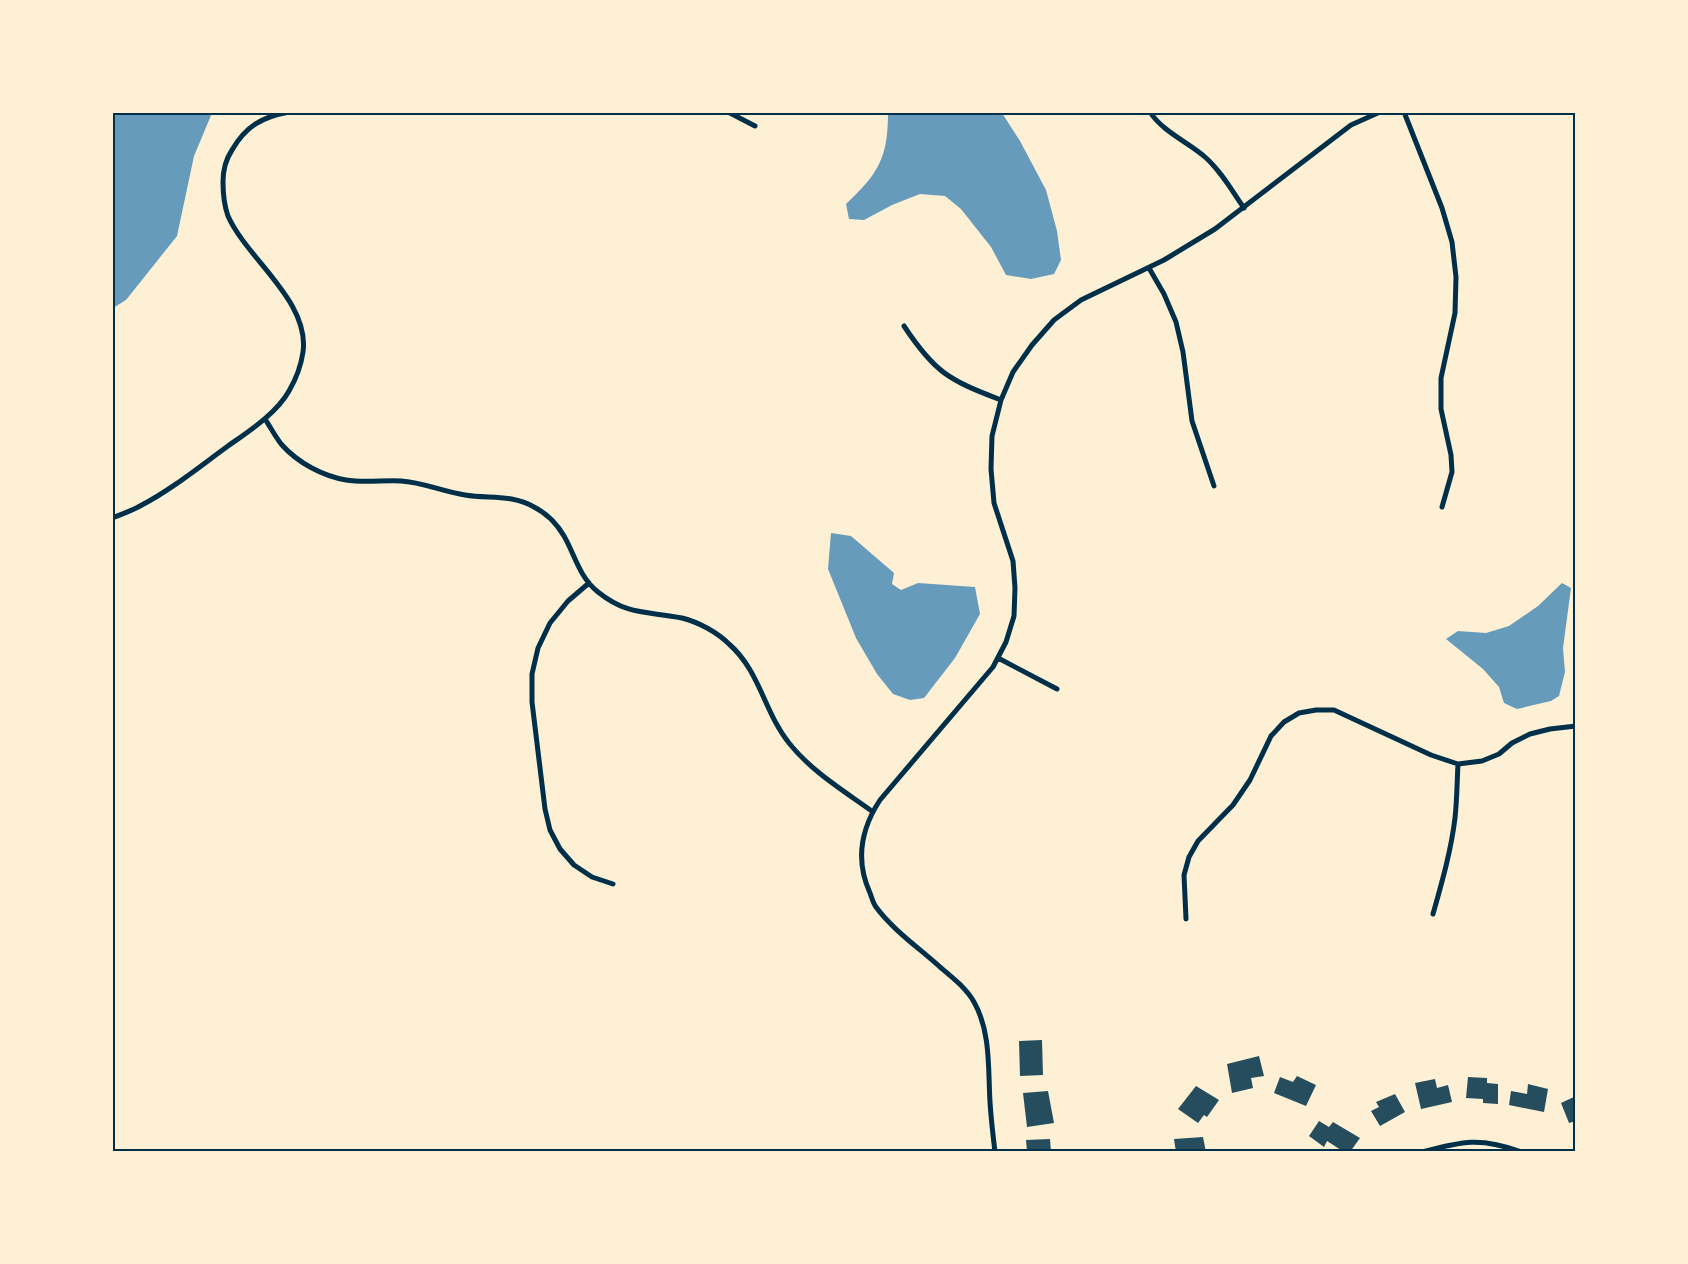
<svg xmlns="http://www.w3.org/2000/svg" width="1688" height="1264" font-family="Karla,sans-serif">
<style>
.water{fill:#669bbc}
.building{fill:#264d5e}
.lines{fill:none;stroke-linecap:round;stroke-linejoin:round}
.minor{stroke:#003049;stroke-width:5}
.neatline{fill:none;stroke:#003049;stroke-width:2}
</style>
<rect width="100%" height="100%" fill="#fdf0d5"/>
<!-- water -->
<path class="water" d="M113,112l99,1 -18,43 -17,80 -51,64 -13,8z
M888,113h114l18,28 26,49 11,41 4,29 -7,14 -23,5 -25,-4 -15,-28 -30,-38 -16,-13 -25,-2 -28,11 -28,15 -15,-1 -3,-15c32,-30 42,-46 42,-91z
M831,533l20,3 43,37 -2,11 9,6 17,-7 57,4 5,27 -25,44 -31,40 -14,2 -17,-6 -16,-20 -21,-36 -28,-69z
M1562,583l9,5 -8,60 2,24 -6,24 -8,5 -34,8 -13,-6 -5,-16 -16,-18 -37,-30 12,-8 28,2 23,-7 29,-20z"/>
<!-- building -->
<path class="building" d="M1042,1040l1,35 -23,1 -1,-35z
M1259,1056l5,20 -13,2 2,10 -21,5 -5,-29z
M1297,1076l19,9 -10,21 -32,-13 6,-16 13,5z
M1468,1077l19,1v5l11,1v20l-15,-1v-4l-17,-1z
M1435,1079l2,9 11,-3 4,17 -31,7 -6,-26z
M1528,1084l20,5 -4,23 -35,-7 2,-14 16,3z
M1196,1086l23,14 -12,17 -3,-2 -6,8 -20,-14z
M1048,1091l6,32 -27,4 -4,-34z
M1395,1094l10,18 -25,14 -9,-15 8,-4 -3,-5z
M1576,1096v25l-7,2 -8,-20z
M1319,1121l10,6 4,-5 27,16 -10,14h-6l-17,-11 -3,6 -15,-11z
M1203,1137l3,15h-30l-2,-13z
M1050,1139l1,13h-24l-1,-12z"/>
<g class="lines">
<!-- minor -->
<path class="minor" d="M728,112l27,14
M1150,112c13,20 38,30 55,45 16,14 27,34 39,51
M1404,112l38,96 10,34 4,35 -1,36 -14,65v31l10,46 1,17 -10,35
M1149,268l15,26 12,28 7,30 9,69 22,65
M904,326c31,47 45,54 97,74
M265,419c6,9 11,19 17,26 16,18 41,31 64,35 18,3 37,0 55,1 21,1 43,11 64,14 24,4 47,-1 69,12 12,6 23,17 30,29 11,19 15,41 34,56 30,24 49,19 84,26 16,4 35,14 47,26 31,27 35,68 60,99 22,28 55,48 84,69
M112,518c10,-4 19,-7 28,-12 31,-16 59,-39 88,-60 21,-15 48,-32 61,-55 7,-12 12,-25 14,-39 7,-51 -56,-93 -75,-136 -4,-11 -5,-23 -5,-34 0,-11 3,-23 9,-32 14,-24 30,-33 57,-38
M589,583l-21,18 -18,22 -12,25 -6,26v28l13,107 5,21 10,19 14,16 18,12 21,7
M998,658l59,31
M1433,914c9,-32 18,-63 22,-96 2,-18 2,-36 3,-54
M1186,919l-2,-44 5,-18 9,-16 35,-36 17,-25 21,-44 13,-14 15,-9 17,-3h18l97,45 27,9 24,-3 17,-7 13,-11 18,-9 20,-5 26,-3
M995,1152c-2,-17 -4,-33 -5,-50 -2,-33 1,-70 -16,-100 -8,-14 -22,-25 -34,-35 -21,-19 -47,-37 -64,-60 -3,-4 -4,-9 -6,-14 -15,-33 -9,-64 10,-93l113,-133 13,-25 8,-26 1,-28 -2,-27 -19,-58 -3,-34 1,-33 9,-36 12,-28 19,-27 22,-25 27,-20 83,-40 51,-31 136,-104 29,-13
M1422,1152c41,-11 58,-15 100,0"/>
</g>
<!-- border -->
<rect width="1688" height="1264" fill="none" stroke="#fdf0d5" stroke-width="228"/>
<rect x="114" y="114" width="1460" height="1036" class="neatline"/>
</svg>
